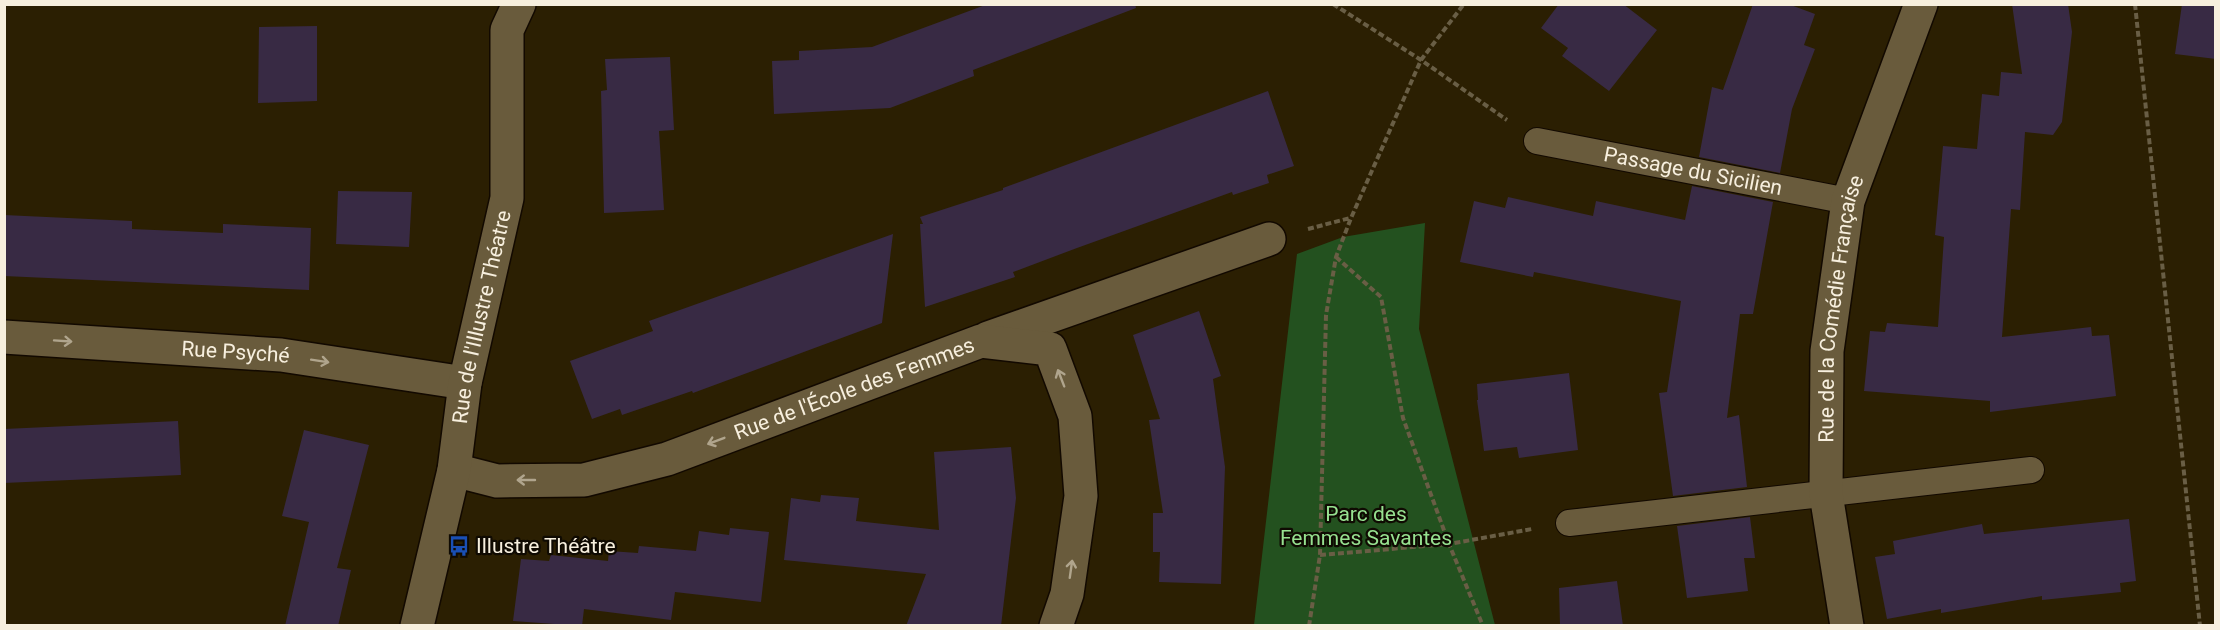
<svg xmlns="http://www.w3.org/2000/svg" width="2220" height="630" font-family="Roboto,sans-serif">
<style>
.green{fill:#23511f}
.building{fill:#382a44}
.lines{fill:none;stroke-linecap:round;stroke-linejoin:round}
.lane-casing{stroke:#120900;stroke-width:28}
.street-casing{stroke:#120900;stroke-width:36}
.path{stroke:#695e45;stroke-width:4;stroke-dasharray:6 3;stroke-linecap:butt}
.lane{stroke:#695b3c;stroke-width:26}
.street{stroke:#695b3c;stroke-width:33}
.oneway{stroke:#b0a58d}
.labels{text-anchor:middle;stroke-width:4.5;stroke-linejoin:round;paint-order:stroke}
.street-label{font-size:21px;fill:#f7efde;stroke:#0f0a02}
.park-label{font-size:21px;fill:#97e190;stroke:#0f0a02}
.poi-label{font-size:21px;fill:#f7efde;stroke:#0f0a02;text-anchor:start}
</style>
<rect width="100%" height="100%" fill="#2b1f02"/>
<!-- green -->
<path class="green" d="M1425,223l-6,106 76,296h-241l43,-371 46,-17z"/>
<!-- building -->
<path class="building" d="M988,4h147l1,4 -163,62 1,6 -84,32 -116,6 -2,-53 27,-1v-9l73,-4z
M1559,4h64l34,26 -48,61 -47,-35 6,-8 -27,-20z
M1753,4h35l27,10 -11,31 11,4 -23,60 -12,64 -81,-16 13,-70 11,3z
M2012,4h56l4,28 -10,90 -9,13 -28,-3 -5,78 -9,-1 -9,128 89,-10 1,9 17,-1 7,61 -126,16v-11l-126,-10 6,-60 15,1 2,-9 51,4 6,-90 -9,-2 8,-89 34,3 5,-55 17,2 2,-24 21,2z
M2182,4h34v55l-41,-5z
M317,26v75l-59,2 1,-76z
M670,57l4,73 -15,1 5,79 -60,3 -3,-122 6,-1 -2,-31z
M1268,91l26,75 -27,9 2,8 -36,12 -1,-3 -155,56 -64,24 2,5 -90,30 -5,-83h3l-3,-7 83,-27v-2z
M1692,186l81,16 -20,112h-13l-13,104 12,-3 8,72 -74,9 -14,-103 8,-1 14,-91 -147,-29 -1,5 -73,-15 14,-61 31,7 3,-11 85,19 3,-15 89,19z
M338,191l74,1 -3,55 -73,-3z
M4,215l128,6v8l91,4v-9l88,4 -2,62 -305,-14z
M893,234l-11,89 -189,70 -1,-2 -70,24 -2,-6 -28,10 -22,-58 83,-30 -4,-10z
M1199,311l22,65 -8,3 12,88 -4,117 -62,-2 1,-30h-7v-39h10l-14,-93 11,-1 -27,-84z
M1569,373l9,77 -59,8 -2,-11 -33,4 -7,-51h1l-1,-16z
M178,421l3,54 -177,8v-54z
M304,430l65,15 -32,123 14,2 -13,56h-53l24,-104 -27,-6z
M1011,447l5,51 -15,128h-95l20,-52 -142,-14 7,-62 29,4 1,-7 38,3 -3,23 83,9 -5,-78z
M1750,517l5,41h-11l4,33 -61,7 -10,-72z
M2129,519l7,62 -16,2 1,9 -79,8v-4l-101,17v-4l-54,10 -12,-62 20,-3 -2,-13 89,-17 2,10z
M730,528l39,4 -8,70 -86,-10 -4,28 -87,-11 -2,17 -69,-5 8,-62 28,2 2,-6 57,6 1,-10 29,2 1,-7 57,5 3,-20 30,4z
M1617,581l6,45h-63l-1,-38z"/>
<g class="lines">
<!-- lane casing -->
<g class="lane-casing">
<g id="lane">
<path id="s1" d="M1537,141l311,60"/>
<path d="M1569,523l462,-53"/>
</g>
</g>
<!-- street casing -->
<g class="street-casing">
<g id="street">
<path id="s2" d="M4,337l277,18 184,28"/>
<path d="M988,338l281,-99"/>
<path id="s3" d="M454,470l43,11 87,-1 83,-21 314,-118 69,8 25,67 6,80 -14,98 -11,32"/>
<path id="s4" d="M417,626l37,-156 11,-87 42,-185v-168l12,-26"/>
<path id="s5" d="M1847,626l-21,-132 1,-143 21,-150 73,-197"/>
</g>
</g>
<!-- path -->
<path class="path" d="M1333,4l88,56 86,60
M2135,4l65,622
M1308,229l42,-11
M1336,257l45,40 22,121 46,126 34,82
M1320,555l129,-11 83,-15
M1309,626l11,-71 6,-240 10,-58 15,-39 70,-158 43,-56"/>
<!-- lane -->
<use href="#lane" class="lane"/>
<!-- street -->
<use href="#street" class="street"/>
</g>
<!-- one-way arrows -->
<defs><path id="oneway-shaft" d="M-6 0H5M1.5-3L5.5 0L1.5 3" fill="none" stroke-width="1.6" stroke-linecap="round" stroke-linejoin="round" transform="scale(1.5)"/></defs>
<g class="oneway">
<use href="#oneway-shaft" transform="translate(63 341) rotate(4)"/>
<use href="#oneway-shaft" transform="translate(320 361) rotate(9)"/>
<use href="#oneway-shaft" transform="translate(1061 378) rotate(-111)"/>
<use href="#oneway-shaft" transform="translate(716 441) rotate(159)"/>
<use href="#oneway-shaft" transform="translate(526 480) rotate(180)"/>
<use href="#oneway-shaft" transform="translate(1071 569) rotate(-82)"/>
</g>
<!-- icons -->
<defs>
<g id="bus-bare" transform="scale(1.62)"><path d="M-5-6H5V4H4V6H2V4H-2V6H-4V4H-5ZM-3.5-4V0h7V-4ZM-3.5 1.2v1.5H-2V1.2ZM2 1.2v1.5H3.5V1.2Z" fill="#1a4fb4" stroke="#0f0a02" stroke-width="2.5" paint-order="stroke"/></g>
</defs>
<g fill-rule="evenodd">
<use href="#bus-bare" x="459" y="546"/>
</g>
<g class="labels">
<!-- street labels -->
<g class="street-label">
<text dy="7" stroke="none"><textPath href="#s1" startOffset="159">Passage du Sicilien</textPath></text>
<text dy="7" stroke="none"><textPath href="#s5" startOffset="320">Rue de la Comédie Française</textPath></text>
<text dy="7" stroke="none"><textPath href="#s4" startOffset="316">Rue de l'Illustre Théatre</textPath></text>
<text dy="7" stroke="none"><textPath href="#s2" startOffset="232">Rue Psyché</textPath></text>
<text dy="7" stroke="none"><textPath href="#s3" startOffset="417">Rue de l'École des Femmes</textPath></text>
</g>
<!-- park labels -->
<g class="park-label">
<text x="1366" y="521">Parc des<tspan x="1366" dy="24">Femmes Savantes</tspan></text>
</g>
<!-- poi labels -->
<g class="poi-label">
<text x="476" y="553">Illustre Théâtre</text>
</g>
</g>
<!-- border -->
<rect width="2220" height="630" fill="none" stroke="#f7efde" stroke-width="12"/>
</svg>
